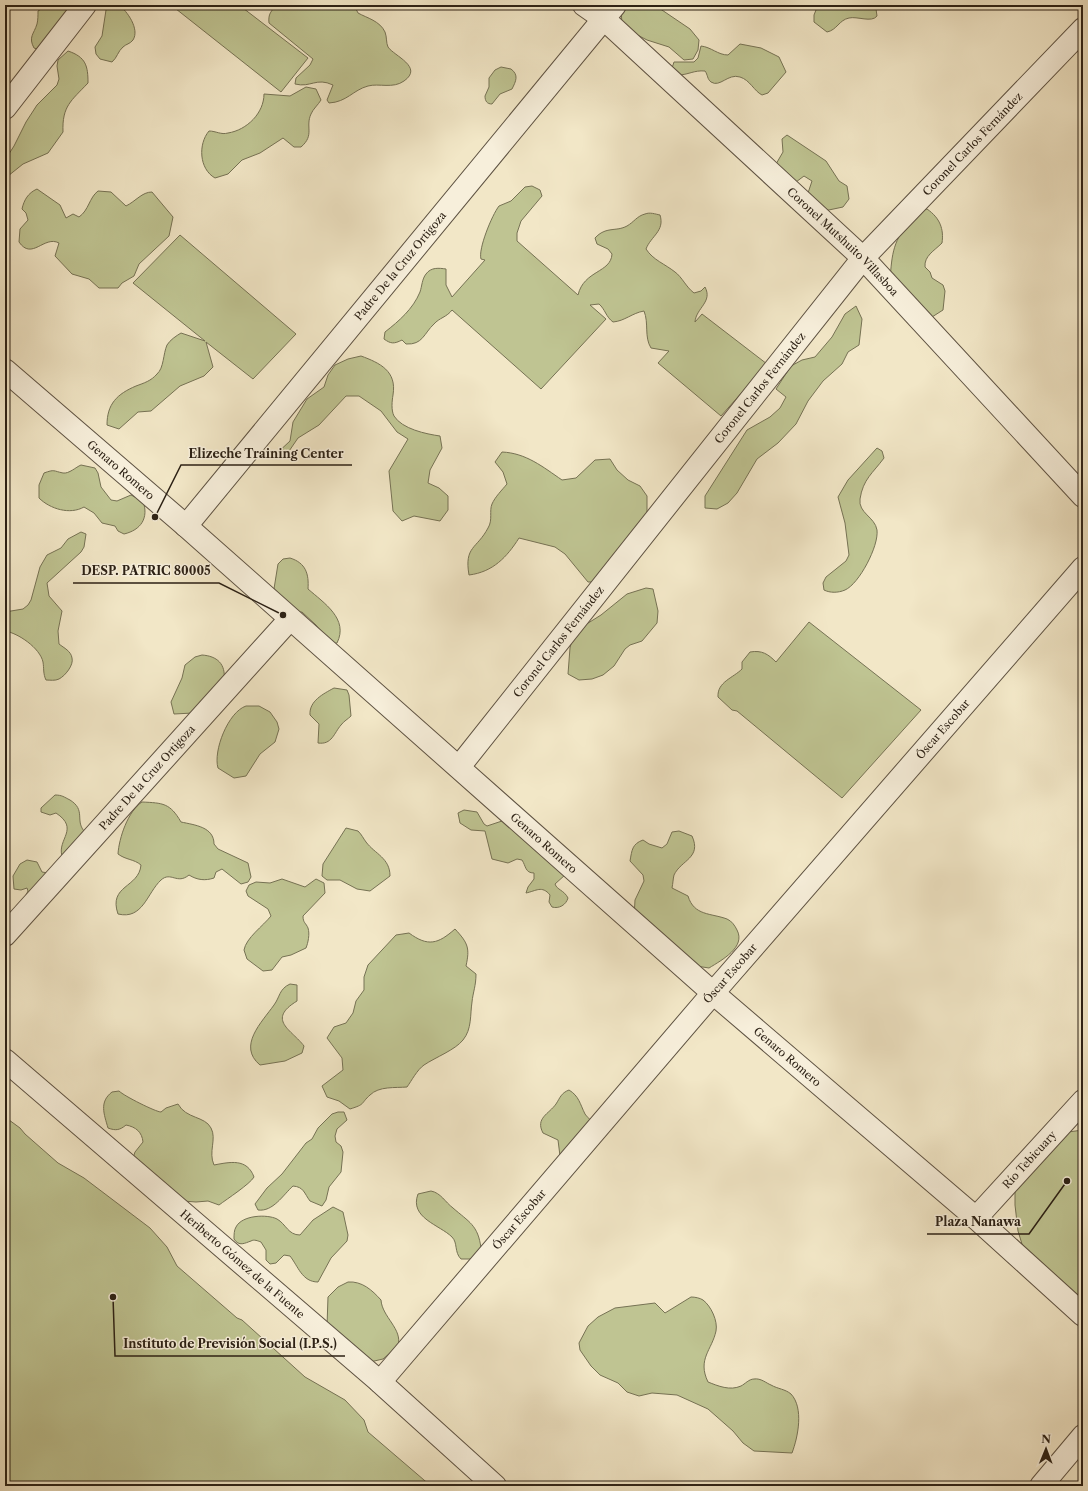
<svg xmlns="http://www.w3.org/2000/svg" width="1088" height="1491" font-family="'Libre Caslon Text',serif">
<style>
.green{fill:#bfc492;stroke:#767254}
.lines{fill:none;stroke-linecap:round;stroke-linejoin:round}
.minor-casing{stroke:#5e5242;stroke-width:24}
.minor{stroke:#f7efdb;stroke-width:22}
.labels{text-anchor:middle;stroke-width:3;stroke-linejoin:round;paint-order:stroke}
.street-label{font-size:11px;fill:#2c2115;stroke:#f7efdb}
.leader{fill:none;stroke:#2c2115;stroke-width:1.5}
.callout-dot{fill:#2c2115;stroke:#f7efdb;stroke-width:1.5}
.callout-label{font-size:12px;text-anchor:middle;font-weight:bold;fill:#2c2115;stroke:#f7efdb;stroke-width:3;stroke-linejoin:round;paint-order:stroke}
</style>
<rect width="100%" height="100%" fill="#f2e7c7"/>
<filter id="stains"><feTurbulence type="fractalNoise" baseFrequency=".005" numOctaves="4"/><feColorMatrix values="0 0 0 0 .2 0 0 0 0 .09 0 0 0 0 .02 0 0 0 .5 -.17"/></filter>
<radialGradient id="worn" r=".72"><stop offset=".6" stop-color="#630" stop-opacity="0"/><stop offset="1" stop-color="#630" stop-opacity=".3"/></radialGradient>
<!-- green -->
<path class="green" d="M44,5h43l-47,45 -6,-2c-6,-11 0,-14 3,-24 1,-4 1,-9 1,-13l5,-3z
M119,5c8,6 21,24 14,35 -3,4 -7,4 -10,7 -5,4 -6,11 -11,15l-12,-3 -4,-5 -1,-7 7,-11 4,-26 5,-4z
M171,5h68l69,53 -27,34z
M277,5h77l4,8c9,5 22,8 27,19 2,5 1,11 3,15 6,9 36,20 16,34 -11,8 -25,2 -36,5 -15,4 -21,16 -39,17l-2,-3 6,-15c-17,-8 -22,3 -38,-1l1,-6 14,-13 3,-6 -44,-36c-1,-9 2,-12 8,-18z
M621,5h38v3l31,21 9,11 -1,10 -5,9 -9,1 -15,-13 -22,-7 -25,-13z
M818,5h55l3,4 1,7c-5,7 -20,0 -28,2 -10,2 -12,12 -22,14l-13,-10v-7z
M740,44l21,4 18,9 7,15 -18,21 -6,2c-8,-4 -12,-15 -22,-18 -12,-4 -20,11 -29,5 -4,-3 -3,-7 -6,-11 -11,-1 -17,4 -27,4l-6,-7 2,-6h20l4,-4 3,-12c10,1 17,9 27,9z
M68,51c18,6 20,15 20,32 -17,18 -26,23 -25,49l-15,21 -25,11 -15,12 -3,-1v-15l9,-14 12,-24 11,-17 20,-20 2,-6 -2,-13 1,-6z
M501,67l10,2c8,6 5,12 1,20l-12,5 -8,10c-5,0 -7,-3 -7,-8l4,-9v-9l6,-8z
M306,87l10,2 5,11c-3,5 -8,9 -10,14 -6,13 4,21 -10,33h-7l-11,-9 -23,15 -18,7 -14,14 -13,4c-16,-9 -17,-34 -6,-47 7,0 12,4 19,2 19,-3 36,-20 36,-39l26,2z
M787,135l39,26 13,20 8,5 2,13 -6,8 -19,4 -16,-18 4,-12 -8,-5 -8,6 -20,-18 7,-12 -1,-13z
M532,186l8,4 2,6 -21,25 -4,12v8l61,54c6,-25 33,-22 34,-41l-4,-5 -11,-5 -2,-6c11,-12 21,-6 32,-12 7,-4 10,-10 18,-12 5,-2 10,0 15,1 5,16 -9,21 -14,34 7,11 19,15 29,23 7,5 11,15 19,21l7,-2 4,-4c8,15 -9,21 -10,35l7,-8 65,50 -46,52 -63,-53 11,-12 -18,-3c-7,-11 -2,-25 -7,-37 -12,2 -19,10 -31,11 -7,-5 -8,-13 -14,-18l-9,1 16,14 -65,70 -89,-79c-5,7 -13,8 -18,14 -10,9 -11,21 -28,20l-4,-4c-8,4 -11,4 -18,-1l1,-7c14,-11 28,-23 35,-40 2,-6 2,-13 6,-18 5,-7 13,-6 20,-5v16l6,12 33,-37 -4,-1c-3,-10 11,-44 18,-53l12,-5 14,-14z
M37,189l23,16 6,13 7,-4 6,3c10,-7 10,-19 19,-26l13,1 15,14c10,-5 16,-14 26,-14l21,25 -4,19 -30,28 -5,12 -12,7 -4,5h-19l-10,-9 -17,-5 -17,-18 4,-13c-15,-8 -27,18 -40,-1l1,-13 8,-9 -2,-7 -4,-4c2,-9 6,-16 15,-20z
M927,209c13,9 17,20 15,34 -8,8 -18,13 -17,24l5,5 2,6 11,7 2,6 -2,19 -11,7 -42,-37c2,-27 3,-40 22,-61 5,-5 8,-9 15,-10z
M180,235l116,99 -43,45 -47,-37 7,25 -9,9 -24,10 -29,25 -13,1 -19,17 -12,-4c0,-21 10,-31 29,-39 8,-3 15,-5 21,-12 7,-6 6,-20 10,-29 3,-5 9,-9 14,-12l24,8 -72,-58z
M856,306l6,13 -3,26 -11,7 -6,12 -19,17 -15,20 -12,23 -18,19 -21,16 -20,34 -9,10 -11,6 -12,-1v-12l42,-66 23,-13 10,-9 6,-11 -10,-8 15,-23 11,-6 13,-3 17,-20 13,-23z
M361,356c19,7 36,15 32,39 -1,6 -2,15 1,21 8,13 32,18 46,20l2,12 -12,22 -2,13 11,5 9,8v14l-8,11 -26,-5 -12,5 -9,-10 -4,-40 19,-32 -11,-7 -16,-21 -22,-15h-13l-27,29 -21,13 -13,19 -9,1 -1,-3 15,-14 3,-19 14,-23 17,-12 4,-12 7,-10 13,-6z
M877,448l5,3 2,7c-11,15 -21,21 -24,41 -2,14 15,18 17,31 2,16 -18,54 -32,60 -7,3 -15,3 -21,0l-1,-7 3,-6 20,-16 3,-6 -4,-32 -7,-26 10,-17z
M502,452c24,1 41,15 60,28l14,-2 19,-18 15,-1 7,11 11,10 12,6 7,10v26l-46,60h-13l-23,-28 -10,-7 -36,-9c-12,19 -26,34 -50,37 -5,-29 8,-26 19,-47 5,-8 1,-17 4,-24 3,-7 10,-14 15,-20l-4,-12 -8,-10z
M81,465l14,3 3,5 3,14 10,13 6,1 14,-6 12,6c6,17 -2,29 -19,33l-6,-3 -3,-5 -13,-3 -8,-10 -10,-6c-14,8 -34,2 -45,-9v-13l5,-12c11,-4 9,-2 19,0 6,1 13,-6 18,-8z
M81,532l5,2 -2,13 -3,5 -34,31 2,13 13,15 -4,20 1,13c5,4 12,7 13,14 2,7 -7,18 -13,21 -4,2 -9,1 -13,1 -3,-6 -2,-12 -3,-18 -3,-14 -25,-29 -38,-31v-19l18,-3 5,-4 3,-5 9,-33 7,-12 14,-7 7,-9z
M290,558c16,5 19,16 18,31 16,14 41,30 29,54l-6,1 -15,-19 -14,-13 -13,1 -16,-18 5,-31 5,-5z
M646,588l7,1 5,22 -1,12 -15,18 -12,4 -5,4 -11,17 -11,9 -11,4 -13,1 -11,-6 2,-26 3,-13 4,-5 24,-15 26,-21z
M809,622l112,88 -79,88 -105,-87 -5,-1 -14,-13c-1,-15 15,-19 24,-28v-7l8,-10c12,-2 18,2 26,10z
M202,655c15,1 24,9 22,25l-31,33 -19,1 -3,-12 11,-24 3,-13 10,-8z
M334,688l13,2 2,5 2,21c-3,3 -7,5 -10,9 -7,8 -9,20 -23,18l1,-19 -9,-9c-1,-14 13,-21 24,-27z
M246,706h13l11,6 7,10 2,7 -4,13 -15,12 -14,22 -12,2 -16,-10c-5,-17 10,-56 28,-62z
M55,795c7,0 9,2 15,5 16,10 5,20 14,31l-22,25c-5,-17 18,-27 -6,-43l-6,2 -9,-3v-4z
M142,802c21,1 28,1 39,20 14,3 33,5 33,22l4,5 30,14 3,14 -3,5 -7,2 -19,-15 -6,3 -2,6c-9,3 -17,2 -25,-3 -12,10 -18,-4 -28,5 -14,13 -18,40 -43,34 -10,-29 21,-26 23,-49 -7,-6 -15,-5 -23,-11 1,-16 10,-43 24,-52z
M464,810l13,2 7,12 3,2 24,-8 54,57 -10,9c2,6 9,6 13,14 -2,7 -9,11 -16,9l-3,-5 1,-7c-8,-10 -14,-4 -24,-2l2,-6 6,-8v-6c-9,0 -8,-7 -12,-13l-5,-1 -9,4 -16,-4 -7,-28 -14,-1 -11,-7 -2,-10z
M346,828l12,3c4,4 5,7 8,11 9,12 24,16 24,34l-20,15 -13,-2 -17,-9h-13l-5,-4 1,-12z
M679,831l13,5c10,22 -11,24 -18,39 -1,4 -1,8 -2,13l16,8c6,20 23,17 39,23 5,2 8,7 10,11 9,17 -15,30 -28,38l-19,-3 -56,-47 1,-18 9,-19 -1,-6 -13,-14c2,-11 2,-17 13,-21l6,4 13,4 5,-4 5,-12z
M27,860l10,2 5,10 6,1 -23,24 3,-6 -1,-3 -6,2 -7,-1 -1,-13 7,-12z
M282,879l23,8 11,-8 8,4 1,10 -22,23c0,7 3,7 5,12 2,6 0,15 -2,20l-15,7 -9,2 -10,13 -9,1 -16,-12 -3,-9c2,-12 19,-24 27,-34l-3,-7 -20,-13 -2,-5 3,-6 7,-3 14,1z
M455,929c13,14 15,19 11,37l10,8c0,12 -3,18 -4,28 -2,13 0,27 -9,38 -8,10 -27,17 -39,25 -7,5 -12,15 -17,22 -12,1 -28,-1 -37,8 -10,9 -4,9 -20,14l-11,-8 -12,-4 -5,-11 21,-16 -1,-12 -15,-20 7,-11 12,-4 7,-10 3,-12 8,-11v-13l4,-12 28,-30 13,-2c19,14 29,11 46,-4z
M290,984l7,1v16c-31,19 -5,29 7,45l-2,7 -17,8 -25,4c-23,-19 2,-43 14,-60 6,-8 5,-16 16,-21z
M569,1090c10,6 11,14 16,24 2,3 4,4 6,7l-31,35 -2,-16 -15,-7c-8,-15 6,-19 13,-29 4,-6 5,-11 13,-14z
M119,1091c5,5 37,21 42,21l5,-4 12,-4c8,15 27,12 33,24 6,11 -3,24 3,37 16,-3 33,-7 40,12 -4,7 -27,22 -35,28l-11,-4 -12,1 -13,-1 -50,-43 2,-6 8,-10c-1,-10 -7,-15 -17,-17 -6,5 -10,6 -18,3 -4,-14 -9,-26 4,-36z
M338,1112h6l3,8 -10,9 -2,7 1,6 5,4 2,6 -2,20 -12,15 -3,13 -4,6 -12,-5c-6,-8 -6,-14 -17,-15 -10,9 -20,26 -35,24l-3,-6 12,-16 15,-14 24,-31 6,-4 6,-11 14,-14z
M5,1117l15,11 5,6 33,29 26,15 66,50 17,19 10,19 60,52 5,2 63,57 40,23 19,20 4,12 63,54h-426z
M1083,1130v171l-57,-51 -4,-6 -4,-13 -3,-26v-13l3,-6 50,-54z
M431,1191c10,2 14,11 22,17 16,14 25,17 28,40l-8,11h-12c-7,-7 -3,-16 -9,-22 -12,-12 -43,-19 -34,-43z
M333,1207l10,5 5,23 -1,6 -16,17 -13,24c-16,0 -20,-16 -28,-26l-6,-1 -8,8 -6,1 -4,-4v-10l-5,-8c-3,-1 -7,-3 -10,-1 -6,2 -12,6 -17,-2 0,-4 0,-9 2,-12 6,-12 31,-13 41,-8 9,5 11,16 23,16l13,-15z
M348,1282c14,-1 24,8 33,18 1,17 22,29 17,46l-15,13 -13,3 -43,-36 1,-29 10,-10z
M691,1297c4,0 9,1 12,3 8,6 15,21 13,31 -4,19 -19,28 -8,51 10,4 22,9 33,4 4,-2 8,-7 13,-7 7,-1 12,4 17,6 7,4 14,4 20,9 13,14 7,43 1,59l-38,-2 -11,-8 -10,-12 -25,-22 -31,-14 -25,-2 -13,3 -12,-4 -9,-9 -18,-8 -9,-9 -11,-16 -1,-7 9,-17 10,-9 17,-9 40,-5 10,10z"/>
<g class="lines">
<!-- minor casing -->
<g class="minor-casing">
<g id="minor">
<path id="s1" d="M584,5l20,14 259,239 220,238"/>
<path d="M5,108l80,-103"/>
<path id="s2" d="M5,370l181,156 527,467 263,225 107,97"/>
<path id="s3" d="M186,526l429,-521"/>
<path id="s4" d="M459,767l404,-509 220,-229"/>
<path id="s5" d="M5,935l285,-316"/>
<path id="s6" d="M5,1060l375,322 115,104"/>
<path id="s7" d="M976,1218l107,-117"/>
<path id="s8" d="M380,1382l333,-389 370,-425"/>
<path d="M1041,1486l42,-50"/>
</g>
</g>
<!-- minor -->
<use href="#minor" class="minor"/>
</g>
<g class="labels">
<!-- street labels -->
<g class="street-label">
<text dy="4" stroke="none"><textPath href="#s4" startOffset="808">Coronel Carlos Fernández</textPath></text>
<text dy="4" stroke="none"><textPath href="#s1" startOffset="351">Coronel Mutshuito Villasboa</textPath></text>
<text dy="4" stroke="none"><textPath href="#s3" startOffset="337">Padre De la Cruz Ortigoza</textPath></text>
<text dy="4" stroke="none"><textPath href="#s4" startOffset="484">Coronel Carlos Fernández</textPath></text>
<text dy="4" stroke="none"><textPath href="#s2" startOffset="153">Genaro Romero</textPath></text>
<text dy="4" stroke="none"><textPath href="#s4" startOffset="160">Coronel Carlos Fernández</textPath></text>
<text dy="4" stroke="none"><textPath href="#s8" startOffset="862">Óscar Escobar</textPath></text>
<text dy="4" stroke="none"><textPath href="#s5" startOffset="212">Padre De la Cruz Ortigoza</textPath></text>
<text dy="4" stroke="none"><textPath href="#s2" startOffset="717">Genaro Romero</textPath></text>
<text dy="4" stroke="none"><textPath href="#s8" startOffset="538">Óscar Escobar</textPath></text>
<text dy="4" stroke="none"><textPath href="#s2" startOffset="1041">Genaro Romero</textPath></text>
<text dy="4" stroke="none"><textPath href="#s7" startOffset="79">Río Tebicuary</textPath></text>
<text dy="4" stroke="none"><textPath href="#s8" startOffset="214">Óscar Escobar</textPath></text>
<text dy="4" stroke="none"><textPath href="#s6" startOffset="313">Heriberto Gómez de la Fuente</textPath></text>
</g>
</g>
<!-- callouts -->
<path class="leader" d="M155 517L181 465H352M283 615L219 583H73M1067 1181L1029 1234H927M113 1297L115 1356H345"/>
<g class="callout-dot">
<circle cx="155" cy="517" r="4"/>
<circle cx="283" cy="615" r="4"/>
<circle cx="1067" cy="1181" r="4"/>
<circle cx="113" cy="1297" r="4"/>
</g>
<g class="callout-label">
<text x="266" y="458">Elizeche Training Center</text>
<text x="146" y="575">DESP. PATRIC 80005</text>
<text x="978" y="1226">Plaza Nanawa</text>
<text x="230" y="1348">Instituto de Previsión Social (I.P.S.)</text>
</g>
<!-- margin -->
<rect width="1088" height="1491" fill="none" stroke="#f2e7c7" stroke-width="20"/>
<rect x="6" y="6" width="1076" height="1479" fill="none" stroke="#2c2115" stroke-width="2"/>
<rect x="10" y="10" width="1068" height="1471" fill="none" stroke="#2c2115"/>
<!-- north arrow -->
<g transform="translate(1046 1449) rotate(1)" stroke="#f7efdb" stroke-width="3" paint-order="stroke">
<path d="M0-3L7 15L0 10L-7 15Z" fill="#2c2115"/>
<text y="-6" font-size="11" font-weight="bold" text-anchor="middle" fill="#2c2115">N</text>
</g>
<rect width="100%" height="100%" filter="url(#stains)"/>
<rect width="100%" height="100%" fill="url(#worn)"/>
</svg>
